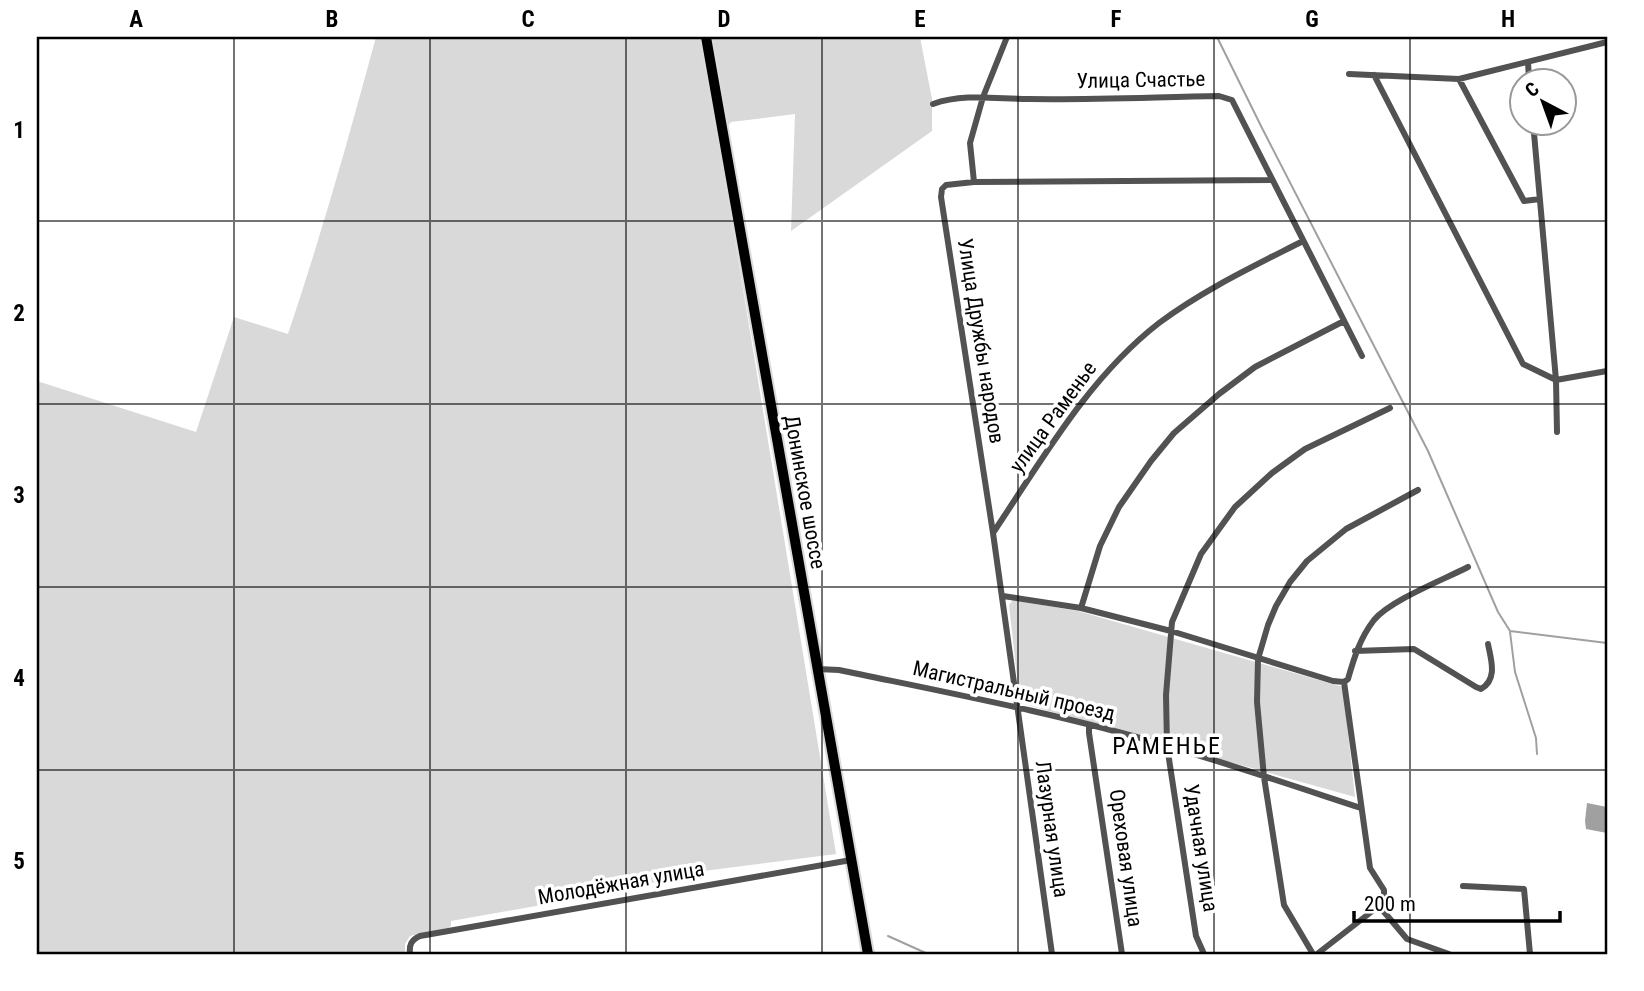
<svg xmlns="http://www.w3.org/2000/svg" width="1644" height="991" font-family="'Roboto Condensed',sans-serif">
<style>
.green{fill:#d9d9d9}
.water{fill:#a0a0a0}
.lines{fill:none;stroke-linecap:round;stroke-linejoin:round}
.stream{stroke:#a0a0a0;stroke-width:2}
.primary-casing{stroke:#dbdbdb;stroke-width:14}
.street{stroke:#525252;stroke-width:6}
.primary{stroke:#000;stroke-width:10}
.grid{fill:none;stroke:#000;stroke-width:2;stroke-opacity:0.55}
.labels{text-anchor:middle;stroke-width:7;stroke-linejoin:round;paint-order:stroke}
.street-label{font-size:21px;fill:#000;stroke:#fff}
.quarter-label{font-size:24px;letter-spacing:2px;fill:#000;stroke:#fff}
.neatline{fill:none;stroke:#000;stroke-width:2.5}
.grid-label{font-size:23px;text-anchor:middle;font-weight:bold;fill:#000}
</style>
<rect width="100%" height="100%" fill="#fff"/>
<!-- green -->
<path class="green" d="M376,37h544l12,62v32l-141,100 4,-117 -64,8 -13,15 118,717 -148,19 -62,17 -175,31v5l-3,2 -38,8 -5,8v10h-368v-573l159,51 38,-115 54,17c33,-98 61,-197 88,-297z
M1013,600l65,11 265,76 12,110 -335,-94 -11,-98z"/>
<!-- water -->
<path class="water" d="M1587,803l20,4v26l-21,-4 -1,-8z"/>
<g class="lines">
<!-- stream -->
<path class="stream" d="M1217,37l45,91 166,323 70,161 12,19 97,12
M1510,632l5,40 21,66 1,16
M888,936l40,18"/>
<!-- primary casing -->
<g class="primary-casing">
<path id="primary" d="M706,37l162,917"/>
</g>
<!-- street -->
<path class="street" d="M1528,62l1,18
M1349,74l110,5 148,-37
M1374,75l149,289 33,16 51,-9
M1459,79l65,122 16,-2
M933,104c31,-11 64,-5 96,-5 64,1 127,-2 190,-3l13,4 130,256
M1533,122l23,258 1,52
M974,182l298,-2
M993,533l-52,-336 1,-8 4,-4 28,-3 -4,-39 13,-46 24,-60
M1003,596l78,12 90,23 162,50 11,1
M1081,608l19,-62 19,-39 32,-46 23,-28 45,-39 36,-27 89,-46
M1355,651l59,-2 62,38 5,2c17,-10 10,-29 7,-45
M817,669l22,1c110,23 221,44 329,76 64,19 129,41 193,62
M1344,682l4,-3c6,-21 12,-41 26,-59 17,-20 69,-40 94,-53
M1089,725v8l33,221
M1463,886l61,3 6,65
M1379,906l28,33 42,15
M410,954c-1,-9 1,-14 10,-18l431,-76
M1052,954l-59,-421c49,-73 95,-155 166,-210 44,-33 95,-57 144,-82
M1204,954l-8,-18 -29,-190 -1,-51 6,-73 29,-68 34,-47 37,-34 33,-24 85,-41
M1313,954l-29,-49 -20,-128 -7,-75 1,-43 10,-34 8,-19 14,-24 17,-21 39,-32 72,-39
M1317,954l67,-52v-12l-14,-22 -26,-186"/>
<!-- primary -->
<use href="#primary" class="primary"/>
</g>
<!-- grid -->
<path class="grid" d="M234,37v917M430,37v917M626,37v917M822,37v917M1018,37v917M1214,37v917M1410,37v917M37,221h1570M37,404h1570M37,587h1570M37,770h1570"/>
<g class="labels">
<!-- street labels -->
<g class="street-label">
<text transform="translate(1141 80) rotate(-1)" y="7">Улица Счастье</text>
<text transform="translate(981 341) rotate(81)" y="7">Улица Дружбы народов</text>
<text transform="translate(1053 417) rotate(-54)" y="7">улица Раменье</text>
<text transform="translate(805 492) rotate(80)" y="7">Донинское шоссе</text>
<text transform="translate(1014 691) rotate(13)" y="7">Магистральный проезд</text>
<text transform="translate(1052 829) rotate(82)" y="7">Лазурная улица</text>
<text transform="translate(1201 848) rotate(81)" y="7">Удачная улица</text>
<text transform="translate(1126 858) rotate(82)" y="7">Ореховая улица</text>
<text transform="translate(621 883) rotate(-10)" y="7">Молодёжная улица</text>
</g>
<!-- quarter labels -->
<g class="quarter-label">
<text x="1167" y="754">РАМЕНЬЕ</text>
</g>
</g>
<!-- border -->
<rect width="1644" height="991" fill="none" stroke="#ffffff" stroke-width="77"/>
<!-- north arrow -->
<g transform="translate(1543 102) rotate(319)"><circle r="33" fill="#ffffff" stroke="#999999" stroke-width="2"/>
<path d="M0-5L12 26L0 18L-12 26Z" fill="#000000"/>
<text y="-10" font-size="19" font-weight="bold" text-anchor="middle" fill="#000000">С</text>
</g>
<!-- scale -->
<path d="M1354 911v10h206v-10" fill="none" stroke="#000000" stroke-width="3.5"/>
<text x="1364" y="911" font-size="21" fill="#000000" stroke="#ffffff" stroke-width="5" paint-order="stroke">200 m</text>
<rect x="38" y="38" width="1568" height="915" class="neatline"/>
<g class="grid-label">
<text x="136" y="27">A</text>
<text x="332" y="27">B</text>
<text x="528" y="27">C</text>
<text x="724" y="27">D</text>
<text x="920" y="27">E</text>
<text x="1116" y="27">F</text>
<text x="1312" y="27">G</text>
<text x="1508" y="27">H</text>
<text x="19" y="138">1</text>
<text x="19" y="321">2</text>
<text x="19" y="503">3</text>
<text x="19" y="686">4</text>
<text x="19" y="869">5</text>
</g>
</svg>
